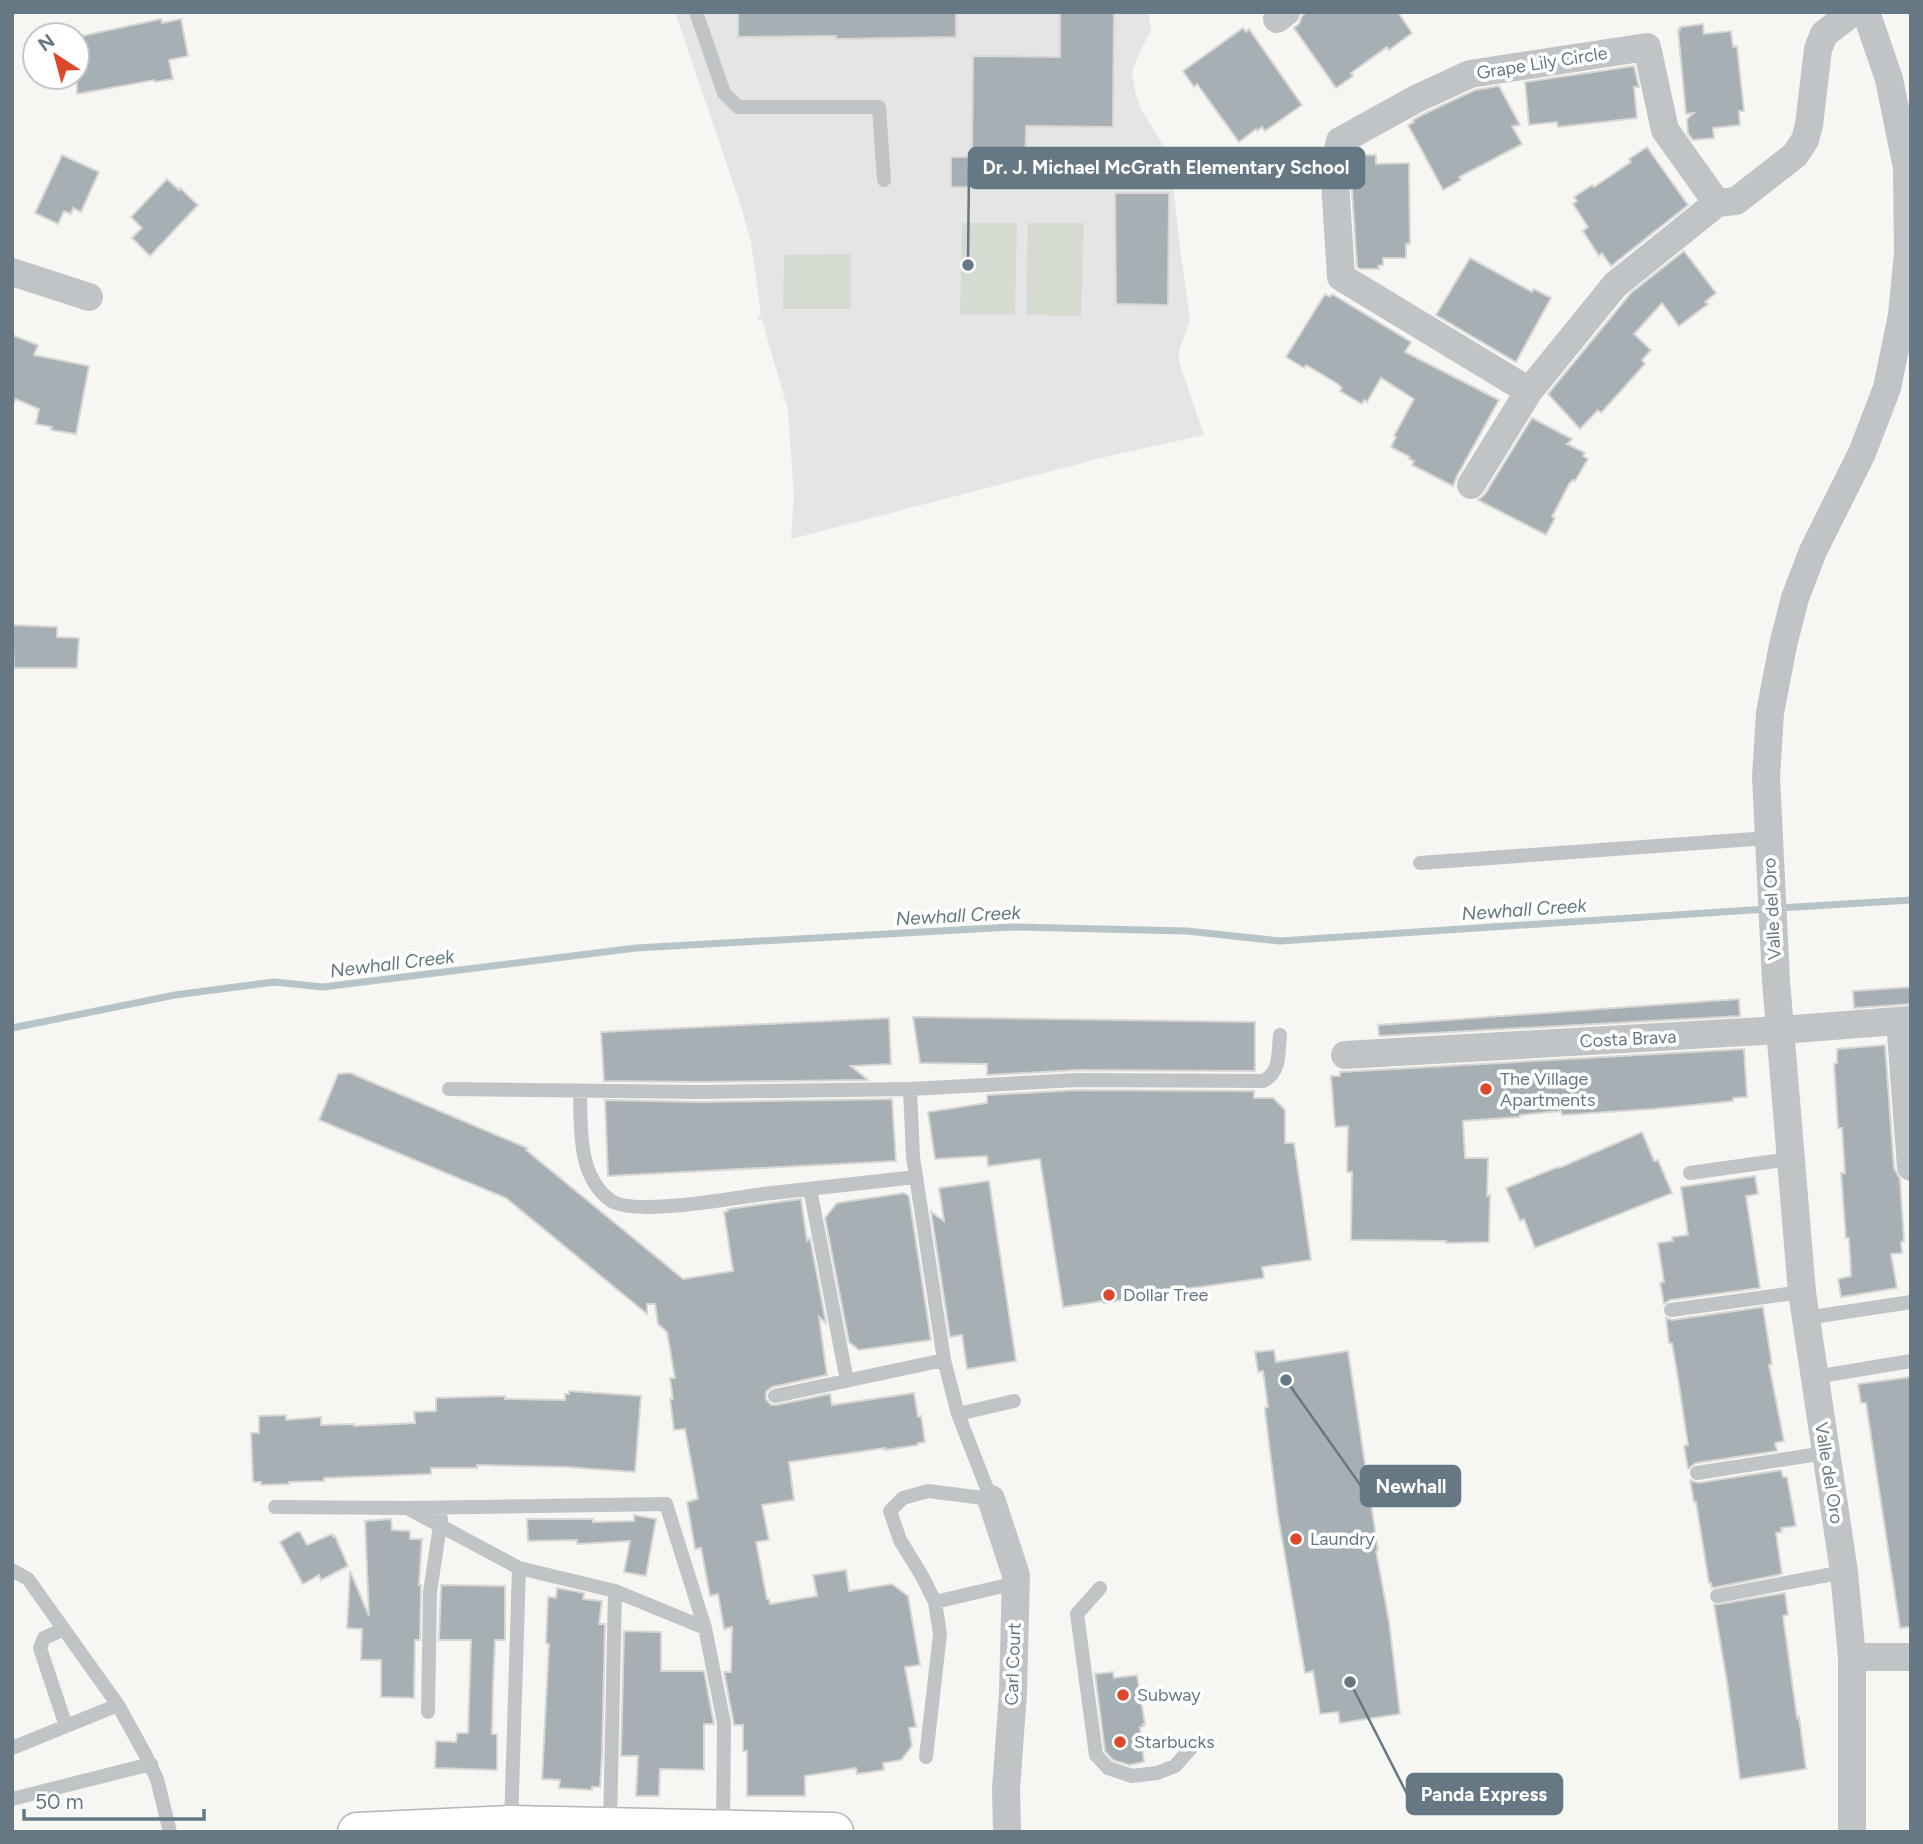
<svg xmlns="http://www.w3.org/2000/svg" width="1923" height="1844" font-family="Figtree,sans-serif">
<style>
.built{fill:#e4e5e4}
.green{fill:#d6dbd2}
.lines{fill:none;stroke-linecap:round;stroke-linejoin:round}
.stream{stroke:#b6c4c7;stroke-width:7}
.building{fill:#a6afb4;stroke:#d8d7d5;stroke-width:2}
.primary-casing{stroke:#b1b6ba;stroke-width:41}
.lane{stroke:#c0c4c7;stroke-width:14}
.street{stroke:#c0c4c7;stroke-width:28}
.primary{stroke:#fff;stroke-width:38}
.poi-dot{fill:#dd482c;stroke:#fff;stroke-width:2.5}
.labels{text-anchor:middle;stroke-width:7;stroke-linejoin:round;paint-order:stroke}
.street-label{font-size:18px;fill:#667883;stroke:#fff}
.poi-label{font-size:18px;fill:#667883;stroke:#fff;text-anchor:start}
.water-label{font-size:19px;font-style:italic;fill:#627a7f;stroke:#fff}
.leader{fill:none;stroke:#667883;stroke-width:2.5}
.callout-dot{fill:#667883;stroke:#fff;stroke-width:2.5}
.callout{fill:#667883;stroke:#667883;stroke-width:2.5}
.callout-label{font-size:19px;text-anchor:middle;font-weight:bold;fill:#fff}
</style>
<rect width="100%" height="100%" fill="#f6f6f3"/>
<!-- built -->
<path class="built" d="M675,12h474l2,19 -10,18 -9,22 3,21 7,19 22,36 7,16 8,77 11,80 -11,31v11l25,73 -91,20 -322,84 3,-42 -6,-87 -26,-90h-3l-1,-4 3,-2 -10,-72 -10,-36z"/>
<!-- green -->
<path class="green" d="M962,223h55l-2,92h-55z
M1028,223h56l-3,93 -55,-1z
M851,254v55h-68l1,-54z"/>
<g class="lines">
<!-- stream -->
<path class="stream" d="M1779,908l132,-8
M12,1028l163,-33 99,-13 49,5 313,-39 375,-21 176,4 93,10 487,-32"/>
</g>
<!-- building -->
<path class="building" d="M738,12h218v25l-120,2v-3l-98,1z
M1060,12h54l-1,115 -87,-1 -1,62 -74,-1v-30h21l1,-101 87,1z
M1307,12h91l14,21 -23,17 -2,-3 -36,26 2,3 -17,12 -42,-60 5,-4 3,-8z
M161,19l1,4 19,-4 7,37 -19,4 4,19 -18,3 -1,-2 -77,14v-57z
M1703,24l1,10 27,-3 2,16 4,-1 7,65h-5l1,14 -27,3 1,10 -21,2 -5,-6 -1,-15 7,-6 -8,1 -8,-84h2v-3z
M1243,28l3,4 3,-3 53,76 -37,26 -3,-4 -5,4 -1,-2 -17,13 -42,-58 -3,3 -11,-16z
M1634,66l5,21h-5l3,31 -79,9 -1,-5 -28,3 -4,-43z
M1499,86l21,39 -8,1 10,18 -63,33 2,3 -18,10 -35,-65 6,-3 -1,-2 11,-6 51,-24z
M1647,147l41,58 -77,61 -9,-13 -3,3 -16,-25 5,-4 -15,-23 4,-3 -3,-4 18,-12 2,2 37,-25 -2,-3z
M62,155l37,17 -18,40 -8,-4 -2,6 -7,-3 -6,13 -23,-11z
M1354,155h22v9l33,-1 1,81h-4v14h-23v7l-5,1 1,3h-19l-3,-2 -6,-93z
M167,179l12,11 1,-2 18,17 -48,51 -18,-18 10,-10 -11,-11z
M1115,193h54l-1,112 -52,-1z
M1684,251l32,42 -11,9 3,2 -29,22 -17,-23 -28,31 17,16 -9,10 3,4 -44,49 -3,-3 -18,19 -32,-35 83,-101z
M1470,258l62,34 2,-3 17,9 -35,64 -80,-47z
M1325,294l5,3 2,-3 79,48 -6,10 94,48 -42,76 -4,10 -41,-21 2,-4 -5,-2 1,-2 -19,-10 5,-10 -2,-1 20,-37 -33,-21 -14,24 -3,-2 -2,4 -22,-13 2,-3 -4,-4 -32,-19 -2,3 -18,-11z
M12,335l26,10 -4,10 55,11 -13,68 -25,-4 1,-3 -16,-3 3,-15 -23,-10 -4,7z
M1532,418l40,21 -5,5 18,9 -2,3 5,3 -13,22 -2,-1 -4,4 -17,33 3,1 -9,17 -68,-35 7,-6z
M12,625l45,2v10l22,1 -2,30h-63z
M1911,987v17l-57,4 -1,-17z
M1739,999l1,17 -361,20 -1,-11z
M913,1017l342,5v49l-178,-1 -90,5v-11l-67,-1z
M889,1018l2,46 -40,2 17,14 -167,2 -97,-1 -3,-49z
M1885,1045l9,123 6,11 4,62 -3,1 1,11 -11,1 6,34 -56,9 -3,-18 13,-3 -2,-38h-3l-5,-65h4l-3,-45h-4l-4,-64 3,-1v-14z
M1744,1049l3,48 -14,1v3l-80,8 -91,6 -1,-4 -41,4v2l-57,4 2,37h23l-1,38 3,-1 -1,47 -43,1v-2l-95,-1 1,-68h-5l1,-46 -13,1 -4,-51h9v-4z
M350,1073l177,75 -1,2 157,129 50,-8 -9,-59 4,-1v-2l73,-10 6,42 3,-3 16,85 -7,-6 8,58 -55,12 -6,5v7l5,6h5l54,-11 2,11 82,-12 4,24 3,-1 4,26 -7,1v2l-33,5v-2l-96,14 5,38 -32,5 7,35 -13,2 11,57h2l1,5 47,-8 -4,-21 33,-5 3,21 43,-7 16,12 12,69 -15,2 11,60 -7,1 3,18 -11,14 -18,3 1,7 -27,4 -1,-6 -51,8v20h-58v-45h-4v-26h-9l-10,-53h7l1,-45 -8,2 -6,-35 -8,2 -9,-48 -6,1 -8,-47 11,-3 -13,-70 -11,1 -4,-31h3l-3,-21h5l-8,-46 -9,-8 -3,-20h-8v10l-141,-116 -187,-78 19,-46z
M1077,1090l177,1v7h19l12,12v33h9l17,117 -49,7 2,11 -137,19v2l-23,4v-2l-41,6 -23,-148 -52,7 -1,-10 -52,3 -7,-47 59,-9v-8z
M892,1099l4,62 -288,15 -3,-76 96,2z
M1642,1132l12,29 4,-1 14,33 -137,55 -11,-29 -4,2 -14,-33 52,-21 1,1z
M1755,1176l3,18 -12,2 14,92 -90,12 -6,4 -4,-21 4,-1 -6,-39 15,-2 -1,-4 16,-2 -7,-48z
M989,1181l27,180 -49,8 -5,-34 -12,2 -19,-125 13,9 -5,-33z
M904,1193l5,3 22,144 -72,10 -10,-8 -24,-124 12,-15z
M1763,1307l9,57 -3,1 15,76 -9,2 2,8 -81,12 -8,6 -4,-23 4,-1 -10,-67 -6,-35h-3l-3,-25 6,2z
M1274,1350l2,12 72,-11 30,199 -2,1 13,70 11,93 -60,9 -2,-11 -18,2 -7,-43 -8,2 -27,-158 -13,-104v-3l3,-1 -5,-36 -5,1 -3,-20z
M1911,1377v250l-11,1 -34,-225h-5l-3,-19z
M569,1391l72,5 -6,76 -69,-5 -89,-2v3h-46v6l-107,4v3l-35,1v2l-28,1v-3h-8l-2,-49h8v-17l27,-1v5l35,-3v8l33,-1v2l61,-3 -1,-11 22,-1v-13l69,-2v3l60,1v-6h4z
M1781,1470l2,7h4l9,49 -15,2 1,4 -6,1 6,41 -70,14 -1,-5h-2l-13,-81h-2l-4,-22 8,3z
M634,1515l22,4 -10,57 -22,-4 6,-31 -53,3v-4l-49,1 -1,-22h66v3l41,-1z
M391,1519l1,11 18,1v8h12l-3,46h2l-1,55h-5l-1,58 -33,-1v-37h-20l1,-31 -15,-1 3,-57 19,45 -4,-95z
M297,1532h3l7,13 25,-11 1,3 2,-1 13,30 -27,14 -2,-5 -16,9 -23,-42z
M441,1585l64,1v54h-10l-2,47 -1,47h5v36l-62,-2 1,-27 20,1 1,-9h11l3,-93h-32z
M557,1588l27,5 -1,6 19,2 -3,23h6l-3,131 -2,32h-8v3l-33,-2 1,-8 -18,-1 7,-135 -3,-1 2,-46 8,1z
M1785,1593l3,22 -5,1 14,102 2,-1 7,52 -66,10 -12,-91 -14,-83z
M624,1631l37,1v39h43l10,53h-10v46l-44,-1 -1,27h-23l2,-40h-17z
M1113,1672l1,6 23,-3 8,49h-2l1,2 -4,1 4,35 -15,3 -16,-5 -8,-9 -10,-77z"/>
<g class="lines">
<!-- primary casing -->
<g class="primary-casing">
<path id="primary" d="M357,1832l154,-7 323,7"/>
</g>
<!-- lane -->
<path class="lane" d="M696,12l28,81 14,14h141l5,73
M1420,863l348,-25
M449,1089l252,3 209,-3
M580,1091c1,36 -3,84 30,109 23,17 123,-2 153,-6 51,-6 102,-11 153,-17
M1690,1173l100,-14
M810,1189l37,192
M1671,1310l131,-18
M1806,1318l105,-16
M1815,1377l96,-16
M775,1396l169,-36 -31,-203 -3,-68 167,-9 186,1c18,-8 15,-29 17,-46
M958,1414l56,-13
M1697,1473l128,-20
M275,1507l131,1 260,-4 39,124 19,95 -1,105
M409,1509l110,59 96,23 90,37
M12,1570l16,9 90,126 27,49 12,25 13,53
M1100,1588l-23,26 19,141 12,13 24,8 25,-3 18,-7 16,-18
M1717,1596l127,-24
M935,1602l81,-19
M64,1629l-20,9 -4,10 26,78
M428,1712l2,-120 11,-73
M12,1748l106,-43
M926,1757l14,-123 -5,-32 -13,-26 -22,-36 -10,-29 13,-13 25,-7 63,8 -33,-85 -14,-54
M12,1799l139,-35
M511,1824l8,-256
M610,1827l5,-236"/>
<!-- street -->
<path class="street" d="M1277,19l9,-7
M12,272l77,25
M1529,391l-188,-114 -7,-111 6,-25 76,-42 54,-25 177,-27 18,83 52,73
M1471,485l58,-94 86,-106 102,-82 19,-2 59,-46 10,-15 4,-15 9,-76 6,-15 29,-22
M1900,1021l11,146
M1345,1055l436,-25 130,-10
M991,1499l25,76 -3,118 -7,96 1,43
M1852,1657h59
M1852,1832v-175l-8,-85 -42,-280 -26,-311 -10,-204 4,-64 13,-68 12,-47 18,-47 49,-98 25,-65 15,-73 6,-62 -1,-85 -18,-89 -23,-67"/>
<!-- primary -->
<use href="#primary" class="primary"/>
</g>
<!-- markers -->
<g class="poi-dot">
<circle cx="1486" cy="1089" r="7"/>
<circle cx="1109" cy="1295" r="7"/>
<circle cx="1296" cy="1539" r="7"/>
<circle cx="1123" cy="1695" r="7"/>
<circle cx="1120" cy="1742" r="7"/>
</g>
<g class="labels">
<!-- street labels -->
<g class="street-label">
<text transform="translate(1542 63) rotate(-9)" y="6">Grape Lily Circle</text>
<text transform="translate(1772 909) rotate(-93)" y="6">Valle del Oro</text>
<text transform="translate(1628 1039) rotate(-3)" y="6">Costa Brava</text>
<text transform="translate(1829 1473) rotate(81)" y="6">Valle del Oro</text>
<text transform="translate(1013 1664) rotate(-88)" y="6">Carl Court</text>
</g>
<!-- poi labels -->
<g class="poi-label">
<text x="1500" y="1085">The Village<tspan x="1500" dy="21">Apartments</tspan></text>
<text x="1123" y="1301">Dollar Tree</text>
<text x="1310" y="1545">Laundry</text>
<text x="1137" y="1701">Subway</text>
<text x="1134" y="1748">Starbucks</text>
</g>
<!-- water labels -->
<g class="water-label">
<text transform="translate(1524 909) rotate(-4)" y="7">Newhall Creek</text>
<text transform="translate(958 915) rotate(-3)" y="7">Newhall Creek</text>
<text transform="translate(392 963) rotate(-7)" y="7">Newhall Creek</text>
</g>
</g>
<!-- callouts -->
<path class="leader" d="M968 265L969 168M1286 1380L1361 1486M1350 1682L1407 1794"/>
<g class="callout-dot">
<circle cx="968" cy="265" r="7"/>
<circle cx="1286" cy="1380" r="7"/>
<circle cx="1350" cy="1682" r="7"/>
</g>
<g class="callout">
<rect x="969" y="148" width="395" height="40" rx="7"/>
<rect x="1361" y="1466" width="99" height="40" rx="7"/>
<rect x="1407" y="1774" width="155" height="40" rx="7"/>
</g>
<g class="callout-label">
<text x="1166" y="174">Dr. J. Michael McGrath Elementary School</text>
<text x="1411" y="1493">Newhall</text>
<text x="1484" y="1801">Panda Express</text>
</g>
<!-- border -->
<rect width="1923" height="1844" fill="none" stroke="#667883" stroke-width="28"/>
<!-- north arrow -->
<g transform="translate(56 56) rotate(324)"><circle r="33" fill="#ffffff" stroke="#c2c9cd" stroke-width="2"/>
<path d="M0-5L12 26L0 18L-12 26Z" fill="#dd482c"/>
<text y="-10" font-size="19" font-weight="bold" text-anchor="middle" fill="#667883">N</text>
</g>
<!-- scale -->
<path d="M24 1809v10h180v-10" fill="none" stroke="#667883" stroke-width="3.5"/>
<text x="35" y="1809" font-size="21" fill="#667883" stroke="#ffffff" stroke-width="5" paint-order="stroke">50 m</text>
</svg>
